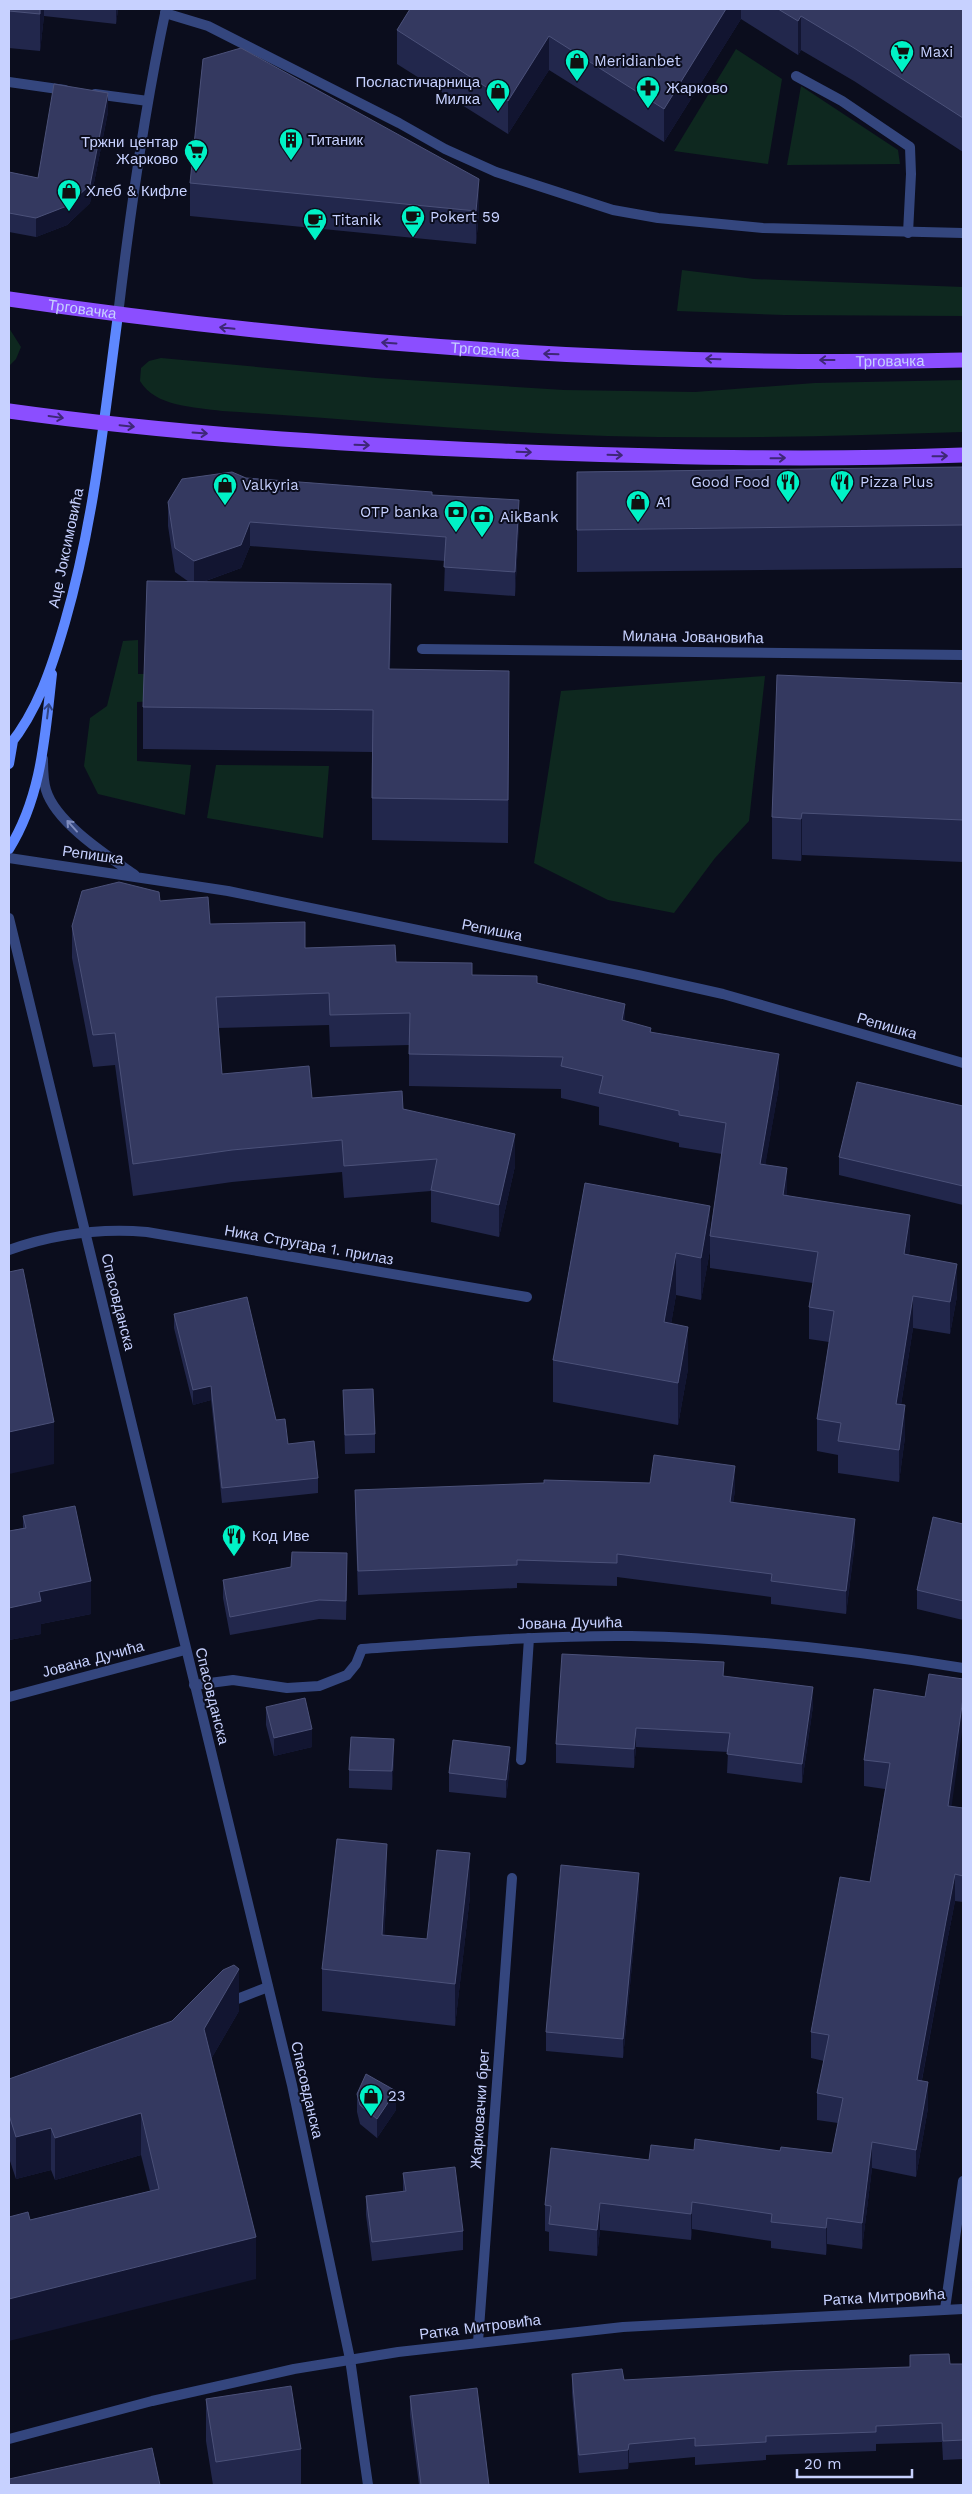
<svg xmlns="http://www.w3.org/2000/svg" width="972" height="2494" font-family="'Work Sans',sans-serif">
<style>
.green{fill:#0e281f}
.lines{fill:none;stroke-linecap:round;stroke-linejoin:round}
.service{stroke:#34467e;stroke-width:10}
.minor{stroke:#34467e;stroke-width:10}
.tertiary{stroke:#34467e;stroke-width:10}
.secondary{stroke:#5e88ff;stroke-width:10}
.primary{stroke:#8b4eff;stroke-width:15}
.wall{fill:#22274c}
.shaded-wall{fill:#121531}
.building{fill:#343960;stroke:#4b5179}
.oneway{stroke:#3e2777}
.oneway2{stroke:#304483}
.oneway3{stroke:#7e8cbe}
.labels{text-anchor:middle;stroke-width:4;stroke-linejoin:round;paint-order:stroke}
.poi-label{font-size:15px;fill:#c7d1ff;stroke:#0b0d1d;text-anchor:start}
.street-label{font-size:15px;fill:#c7d1ff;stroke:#0b0d1d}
</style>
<rect width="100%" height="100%" fill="#0b0d1d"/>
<!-- green -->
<path class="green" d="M736,49l46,30 -14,85 -94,-13z
M801,86l97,64 2,14 -113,1z
M682,270l72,9 209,8v29l-179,-1 -107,-4z
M9,328l12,19 -5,12 -7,7z
M161,358l215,20 188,12 131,2 120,-9 148,-3v52c-118,4 -237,7 -356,4 -128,-4 -257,-17 -385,-25 -27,-4 -67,-4 -82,-30l1,-13 8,-7z
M138,640v34h19l-1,27 -19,1v59l54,4 -6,50 -87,-21 -14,-28 6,-48 17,-12 16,-65z
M765,676l-16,145 -34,37 -41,55 -66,-13 -74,-37 27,-172z
M216,765l113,1 -6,72 -116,-20z"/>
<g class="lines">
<!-- service -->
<path class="service" d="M796,76l46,25 68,46 1,27 -3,59
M194,1685l39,-5 54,8 32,-2 28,-11 9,-11 6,-15
M521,1760l8,-122
M227,2003l41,-16"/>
<!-- minor -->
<path class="minor" d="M165,13l43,13 191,97 46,26 51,23 117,38 45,8 105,10 200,5
M9,82l56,8
M95,94l53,7
M422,649l541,6
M43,759c0,10 0,21 3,31 10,33 62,66 89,85
M9,858l219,33 410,84 85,19 240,69
M9,1250c45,-16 90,-22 138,-18l380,65
M362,1649c90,-6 179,-14 269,-13 111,2 223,14 332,32
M9,1697l176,-47
M945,2309l18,-128
M478,2342l34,-464
M350,2359l18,126"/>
<!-- tertiary -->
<path class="tertiary" d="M118,315c12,-102 26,-205 48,-306
M9,918l283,1167 58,274
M9,2439l143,-38 142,-32 104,-17 225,-25 340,-18"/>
<!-- secondary -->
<path class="secondary" d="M9,746c29,-36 43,-79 56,-124 29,-100 39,-203 53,-307
M9,764l4,-23
M9,849c33,-53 36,-114 43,-175"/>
<!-- primary -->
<g class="primary">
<path id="s1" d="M9,299c315,46 635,69 954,61"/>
<path d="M9,411c164,23 328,33 493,40 153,6 308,10 461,4"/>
</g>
</g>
<!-- wall -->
<path class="wall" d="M9,9h109l-2,15 -72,-8 -4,35 -31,-3z
M410,9h553v143l-109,-71 -53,-31 -3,5 -57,-36 -77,123 -115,-72 -41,64 -111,-70v-34z
M203,59l276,153 -3,32 -286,-28v-33z
M108,112l-18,91 -23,22 -31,12 -27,-5v-60l29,6z
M963,467v101l-386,4v-100z
M246,478l186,17 87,29 -4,72 -71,-5 1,-30 -195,-15 -9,22 -38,14 188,44 -1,43 119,44 -1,130 -136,-3v-88l-229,-3v-42l46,-125 -14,-10 -7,-46v-24z
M963,683v179l-161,-7 -1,6 -29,-2v-42z
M160,901l50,23 95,24 167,27 65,8 242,103 -14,79 22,30 123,52 -1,8 48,41 -7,38 -37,-6 -12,77 4,32 -6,45 -61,-9v-18l-21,-4v-32l12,-77 -20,-3v-32l4,-24 -103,-15v-18l-9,50 -25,-5 -5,29 17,45 -10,56 -125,-23v-42l32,-177 125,51 12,-80 -43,-7v-4l-80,-18v-18l-38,-9v-9l-152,-3v-41l-79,2 -1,-22 -111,3 4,46 90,24 91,11 112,57 -16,71 -68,-15v-31l-87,7 -2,-26 -110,10 -99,14 -18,-131 -22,2 -21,-109v-32z
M963,1106v99l-124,-30v-18z
M174,1314l102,106 12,24 30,34v15l-96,10 -11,-103 -18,5 -19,-77z
M343,1390l32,44v19l-30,1z
M355,1490h380l-2,13 122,39 -9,72 -75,-10v-7l-154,-20v9l-100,-3v5l-159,7 -3,-82z
M23,1516l68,98 -50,10v10l-32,6v-109l14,-3z
M963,1524v96l-46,-11v-19z
M291,1567l56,5 -1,48 -27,-1 -89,16 -7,-37v-18z
M724,1676l89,30 -11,77 -75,-10 1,-21 -92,-5 -2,21 -78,-5v-19z
M874,1689l77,117 12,2v94l-8,-1 -9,46 -24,133 6,28 -12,69 -44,-9 -10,81 -35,-5 -1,11 -55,-7v-7l-79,-12 -1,11 -91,-10 -3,26 -48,-5v-19l-4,-1v-26l104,-45 45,-10 86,1 52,2 6,-30 -21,-3v-27l7,-32 -13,-3v-26l59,-150 15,-93 -21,-3v-26z
M266,1707l46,40 -38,9 -8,-31z
M394,1758l-2,32 -43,-2v-18z
M510,1766l-4,32 -57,-6v-19z
M387,1886l-3,50 43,3 43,-43 -15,130 -133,-15v-42z
M639,1892l-16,166 -77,-7v-19z
M239,2011l-28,48 45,220 -226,-59 120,-29 -9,-36 -86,25 -4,-10 -35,9 -7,-21v-79z
M357,2094l39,16 -19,28 -17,-14 -3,-12z
M403,2173l60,58v19l-91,11 -6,-46v-19l37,-4z
M910,2355l40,9h13v95l-20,1 -1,-18 -66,2v7l-110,4v5l-71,5v-8l-66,6 -1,6 -49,4 -7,-80v-19l52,6 286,-12z
M410,2396l79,89h-70l-9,-70z
M206,2399l95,50v36h-88l-7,-44z"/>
<!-- shaded-wall -->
<path class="shaded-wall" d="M40,9h4v7l-4,35z
M116,9h2l-2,15z
M726,9h15v10l-77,123v-33z
M801,16v34l-3,5v-34z
M549,36v34l-41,64v-33z
M108,93v19l-18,91 -23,22 -31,12v-19z
M479,179v33l-3,32v-33z
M519,500v24l-4,72v-24z
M250,522v24l-9,22 -47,17v-24z
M391,584v42l-2,86v-43z
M509,671v42l-1,130v-43z
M802,813v42l-1,6v-42z
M625,1004v32l-3,-16z
M779,1054v32l-19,110v-32z
M515,1134v32l-16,71v-32z
M787,1168v32l-4,-5z
M710,1206v44l-9,50v-42z
M910,1215v32l-6,39v-32z
M676,1253v42l-12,70v-43z
M957,1264v32l-7,38v-32z
M913,1296v32l-17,108v-32z
M688,1327v42l-10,56v-42z
M211,1386v14l-18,5v-15z
M905,1405v32l-6,45v-32z
M54,1422v42l-45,10v-42z
M735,1466v24l-5,35v-23z
M855,1519v23l-9,72v-23z
M347,1553v19l-1,48v-19z
M91,1581v33l-50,10v10l-32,6v-32l30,-16z
M813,1687v19l-11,77v-19z
M963,1698v27l-15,107v-26z
M636,1728v19l-2,21v-19z
M312,1729v18l-38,9v-18z
M394,1739v19l-2,32v-19z
M510,1747v19l-4,32v-18z
M387,1844v42l-5,92v-43z
M470,1853v43l-15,130v-42z
M639,1873v19l-16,166v-19z
M955,1874v27l-9,46 -29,159v-26l29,-159z
M239,1969v42l-35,60v-42z
M928,2082v26l-12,69v-27z
M396,2091v19l-19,28v-19z
M141,2113v42l-86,25v-42z
M51,2128v42l-35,9v-42z
M872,2142v26l-10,81v-26z
M692,2202v27l-1,11v-26z
M600,2203v27l-3,26v-26z
M827,2218v26l-1,11v-27z
M256,2237v42l-247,62v-42z
M629,2444v19l-1,6v-19z"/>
<!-- building -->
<path class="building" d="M9,9h31v5l-31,-3z
M410,9h316l-62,100 -115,-73 -41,65 -111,-71z
M778,9h185v109l-109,-70 -53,-32 -3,5z
M241,48l238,131 -3,32 -286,-28 13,-124z
M54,84l54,9 -18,92 -23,21 -31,12 -27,-5v-41l29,6z
M963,467v58l-386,5v-58z
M232,472l14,6 186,14v3l87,5 -4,72 -71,-5 2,-30 -196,-15 -9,23 -47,16 -19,-13 -7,-46 14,-23z
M147,581l244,3 -2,85 120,2 -1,129 -136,-2 1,-88 -230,-3z
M777,675l186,8v137l-161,-7 -1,6 -29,-2z
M119,882l40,10 1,9 48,-4 2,27 95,-2v26l90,-3 1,17 76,1v12l65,1v7l88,21 -3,16 29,8 -1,4 129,22 -19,110 27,4 -4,27 127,20 -6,39 53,10 -7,38 -37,-6 -17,108 9,1 -6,45 -61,-9 3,-18 -24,-4 17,-108 -25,-4 9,-55 -108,-16 16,-113 -47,-8v-4l-80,-18 4,-17 -42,-10 2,-9 -154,-3 1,-41 -80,2 -1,-22 -113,4 6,77 87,-8 3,32 90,-7 1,18 112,25 -16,71 -68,-15 6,-31 -93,7 -2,-26 -110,10 -99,14 -18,-131 -22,2 -21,-109 10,-35z
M857,1082l106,24v80l-124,-29z
M585,1183l125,23 -9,52 -25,-5 -12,69 24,5 -10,56 -125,-23z
M23,1269l31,153 -45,10v-160z
M247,1297l29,123 9,-1 3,25 26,-3 4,37 -96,10 -11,-102 -18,4 -19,-76z
M373,1389l2,45 -30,1 -2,-45z
M654,1455l81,11 -5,36 125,17 -9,72 -75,-10 1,-7 -155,-20v9l-100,-3v5l-159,6 -3,-81 189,-7v-3l106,3z
M75,1506l16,75 -52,11 2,9 -32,7v-77l17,-3 -3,-12z
M933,1517l30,7v77l-46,-11z
M292,1552l55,1 -1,48 -27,-1 -89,17 -7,-37 68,-13z
M562,1654l162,8 -1,14 90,11 -11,77 -75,-10 3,-21 -94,-5 -2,21 -78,-5z
M929,1674l34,5v19l-15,108 15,2v68l-8,-2 -9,47 -29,159 11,2 -12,68 -44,-8 -10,81 -35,-5 -1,10 -55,-6 1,-8 -80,-12 -1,12 -91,-11 -3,27 -48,-6 2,-18 -6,-1 6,-57 98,12 2,-15 43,5 1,-11 85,12 1,-4 51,6 11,-55 -26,-5 12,-58 -18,-3 29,-155 30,5 20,-119 -26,-3 10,-71 51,8z
M305,1698l7,31 -38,9 -8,-31z
M351,1737l43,2 -2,32 -43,-1z
M453,1740l57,7 -4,33 -57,-7z
M337,1839l50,5 -5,91 45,4 10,-89 33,3 -15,131 -133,-15z
M561,1865l78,8 -16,166 -77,-7z
M234,1965l5,4 -35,60 52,208 -247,62v-82l19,-5 2,8 129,-31 -18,-76 -86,25 -4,-10 -35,9 -7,-22v-36l163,-58 51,-51z
M366,2074l30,17 -19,28 -17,-14 -3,-11z
M455,2167l8,64 -91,11 -6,-46 40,-5 -3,-18z
M949,2354l1,10h13v76l-20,1 -1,-18 -66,3v6l-110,4v6l-71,4v-8l-66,6 -1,6 -49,5 -7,-81 50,-5 2,11 162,-9 124,-4v-12z
M291,2386l10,63 -85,13 -10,-63z
M477,2388l12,97h-68l-11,-89z
M152,2448l8,37h-151v-6z"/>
<!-- one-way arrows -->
<defs><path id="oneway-shaft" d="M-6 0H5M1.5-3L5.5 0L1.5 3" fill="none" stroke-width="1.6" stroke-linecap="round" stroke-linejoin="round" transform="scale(1.25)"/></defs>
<g class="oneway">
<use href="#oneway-shaft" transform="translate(227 328) rotate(-174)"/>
<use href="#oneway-shaft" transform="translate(389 343) rotate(-176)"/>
<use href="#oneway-shaft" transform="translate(551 354) rotate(-178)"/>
<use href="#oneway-shaft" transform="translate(713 359) rotate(-178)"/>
<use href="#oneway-shaft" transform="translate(827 360) rotate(-180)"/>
<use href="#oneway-shaft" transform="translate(56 417) rotate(8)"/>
<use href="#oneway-shaft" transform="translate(127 426) rotate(6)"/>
<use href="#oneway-shaft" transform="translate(200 433) rotate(4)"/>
<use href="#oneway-shaft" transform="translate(362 445) rotate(2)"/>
<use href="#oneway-shaft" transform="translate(524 452) rotate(2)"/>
<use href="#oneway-shaft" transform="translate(615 455) rotate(2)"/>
<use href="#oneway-shaft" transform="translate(940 456) rotate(-1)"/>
<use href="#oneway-shaft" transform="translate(778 458) rotate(-1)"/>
</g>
<use class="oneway2" href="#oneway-shaft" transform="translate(48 711) rotate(-83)"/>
<use class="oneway3" href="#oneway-shaft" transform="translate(72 826) rotate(-132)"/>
<!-- icons -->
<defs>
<g id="supermarket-pin" transform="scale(1.25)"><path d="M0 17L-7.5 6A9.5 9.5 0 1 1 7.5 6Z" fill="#00f2c6" stroke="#0b0d1d"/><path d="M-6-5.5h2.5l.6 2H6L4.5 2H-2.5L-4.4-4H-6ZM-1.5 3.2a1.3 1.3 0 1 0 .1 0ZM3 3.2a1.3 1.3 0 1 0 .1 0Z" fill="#111"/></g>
<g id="shop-pin" transform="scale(1.25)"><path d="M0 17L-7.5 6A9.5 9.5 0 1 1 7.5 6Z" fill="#00f2c6" stroke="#0b0d1d"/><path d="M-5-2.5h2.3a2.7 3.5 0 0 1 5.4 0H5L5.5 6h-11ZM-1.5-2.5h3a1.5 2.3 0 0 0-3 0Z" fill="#111"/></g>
<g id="pharmacy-pin" transform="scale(1.25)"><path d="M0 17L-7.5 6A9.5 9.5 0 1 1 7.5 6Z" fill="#00f2c6" stroke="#0b0d1d"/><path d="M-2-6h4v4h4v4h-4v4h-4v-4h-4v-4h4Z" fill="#111"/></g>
<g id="building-pin" transform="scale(1.25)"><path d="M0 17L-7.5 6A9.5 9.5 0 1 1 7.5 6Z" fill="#00f2c6" stroke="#0b0d1d"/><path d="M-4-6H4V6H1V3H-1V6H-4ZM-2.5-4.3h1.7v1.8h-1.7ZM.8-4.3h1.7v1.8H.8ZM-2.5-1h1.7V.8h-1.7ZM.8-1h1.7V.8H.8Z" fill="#111"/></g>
<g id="cafe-pin" transform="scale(1.25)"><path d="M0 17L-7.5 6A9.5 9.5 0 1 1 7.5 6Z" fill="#00f2c6" stroke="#0b0d1d"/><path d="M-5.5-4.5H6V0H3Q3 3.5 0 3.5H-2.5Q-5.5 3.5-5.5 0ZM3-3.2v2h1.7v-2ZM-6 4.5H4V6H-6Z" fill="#111"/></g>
<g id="restaurant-pin" transform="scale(1.25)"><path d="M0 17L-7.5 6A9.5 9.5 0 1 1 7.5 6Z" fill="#00f2c6" stroke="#0b0d1d"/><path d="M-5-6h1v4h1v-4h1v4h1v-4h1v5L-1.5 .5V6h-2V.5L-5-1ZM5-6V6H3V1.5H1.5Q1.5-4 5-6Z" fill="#111"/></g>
<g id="bank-pin" transform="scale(1.25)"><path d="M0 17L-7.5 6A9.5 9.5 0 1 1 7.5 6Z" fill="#00f2c6" stroke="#0b0d1d"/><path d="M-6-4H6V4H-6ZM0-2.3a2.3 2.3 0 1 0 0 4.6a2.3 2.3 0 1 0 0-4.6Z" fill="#111"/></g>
</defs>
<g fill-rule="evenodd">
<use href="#supermarket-pin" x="902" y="52"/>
<use href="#shop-pin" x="577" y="61"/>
<use href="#pharmacy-pin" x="648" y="88"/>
<use href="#shop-pin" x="498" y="91"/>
<use href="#building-pin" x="291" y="140"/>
<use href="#supermarket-pin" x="196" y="151"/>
<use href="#shop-pin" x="69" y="191"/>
<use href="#cafe-pin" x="413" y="217"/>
<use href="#cafe-pin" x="315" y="220"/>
<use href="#restaurant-pin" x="788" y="482"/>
<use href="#restaurant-pin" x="842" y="482"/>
<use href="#shop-pin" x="225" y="485"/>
<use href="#shop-pin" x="638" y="502"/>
<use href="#bank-pin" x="456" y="512"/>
<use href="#bank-pin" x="482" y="517"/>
<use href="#restaurant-pin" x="234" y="1536"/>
<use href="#shop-pin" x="371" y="2096"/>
</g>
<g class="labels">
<!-- poi labels -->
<g class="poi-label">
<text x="920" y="57">Maxi</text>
<text x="594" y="66">Meridianbet</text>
<text x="480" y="87" text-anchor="end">Посластичарница<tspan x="480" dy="17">Милка</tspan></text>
<text x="666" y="93">Жарково</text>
<text x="308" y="145">Титаник</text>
<text x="178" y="147" text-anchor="end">Тржни центар<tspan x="178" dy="17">Жарково</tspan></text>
<text x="86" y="196">Хлеб &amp; Кифле</text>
<text x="430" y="222">Pokert 59</text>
<text x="332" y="225">Titanik</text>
<text x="770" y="487" text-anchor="end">Good Food</text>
<text x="860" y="487">Pizza Plus</text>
<text x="242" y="490">Valkyria</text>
<text x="656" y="507">A1</text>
<text x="438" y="517" text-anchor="end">OTP banka</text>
<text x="500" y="522">AikBank</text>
<text x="252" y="1541">Код Иве</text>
<text x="388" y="2101">23</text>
</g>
<!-- street labels -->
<g class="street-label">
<text dy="5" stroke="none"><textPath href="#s1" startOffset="74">Трговачка</textPath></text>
<text dy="5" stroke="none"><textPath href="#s1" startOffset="479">Трговачка</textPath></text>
<text dy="5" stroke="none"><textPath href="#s1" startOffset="884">Трговачка</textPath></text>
<text transform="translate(66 548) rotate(-78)" y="5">Аце Јоксимовића</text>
<text transform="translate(693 637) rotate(1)" y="5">Милана Јовановића</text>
<text transform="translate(93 855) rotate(8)" y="5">Репишка</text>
<text transform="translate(492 930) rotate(11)" y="5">Репишка</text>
<text transform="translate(887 1026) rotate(16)" y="5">Репишка</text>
<text transform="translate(309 1245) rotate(10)" y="5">Ника Стругара 1. прилаз</text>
<text transform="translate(118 1302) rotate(76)" y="5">Спасовданска</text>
<text transform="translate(570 1623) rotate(-1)" y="5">Јована Дучића</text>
<text transform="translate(93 1659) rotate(-15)" y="5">Јована Дучића</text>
<text transform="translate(212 1696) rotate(76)" y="5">Спасовданска</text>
<text transform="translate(307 2090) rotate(77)" y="5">Спасовданска</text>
<text transform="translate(480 2109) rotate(-86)" y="5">Жарковачки брег</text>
<text transform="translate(884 2297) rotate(-3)" y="5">Ратка Митровића</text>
<text transform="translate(480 2327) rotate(-7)" y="5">Ратка Митровића</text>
</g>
</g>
<!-- border -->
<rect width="972" height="2494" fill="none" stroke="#c7d1ff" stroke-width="20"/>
<!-- scale -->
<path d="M797 2469v8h115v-8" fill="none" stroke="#c7d1ff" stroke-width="2.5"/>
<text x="804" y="2469" font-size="15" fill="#c7d1ff" stroke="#0b0d1d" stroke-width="4" paint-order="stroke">20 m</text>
</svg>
